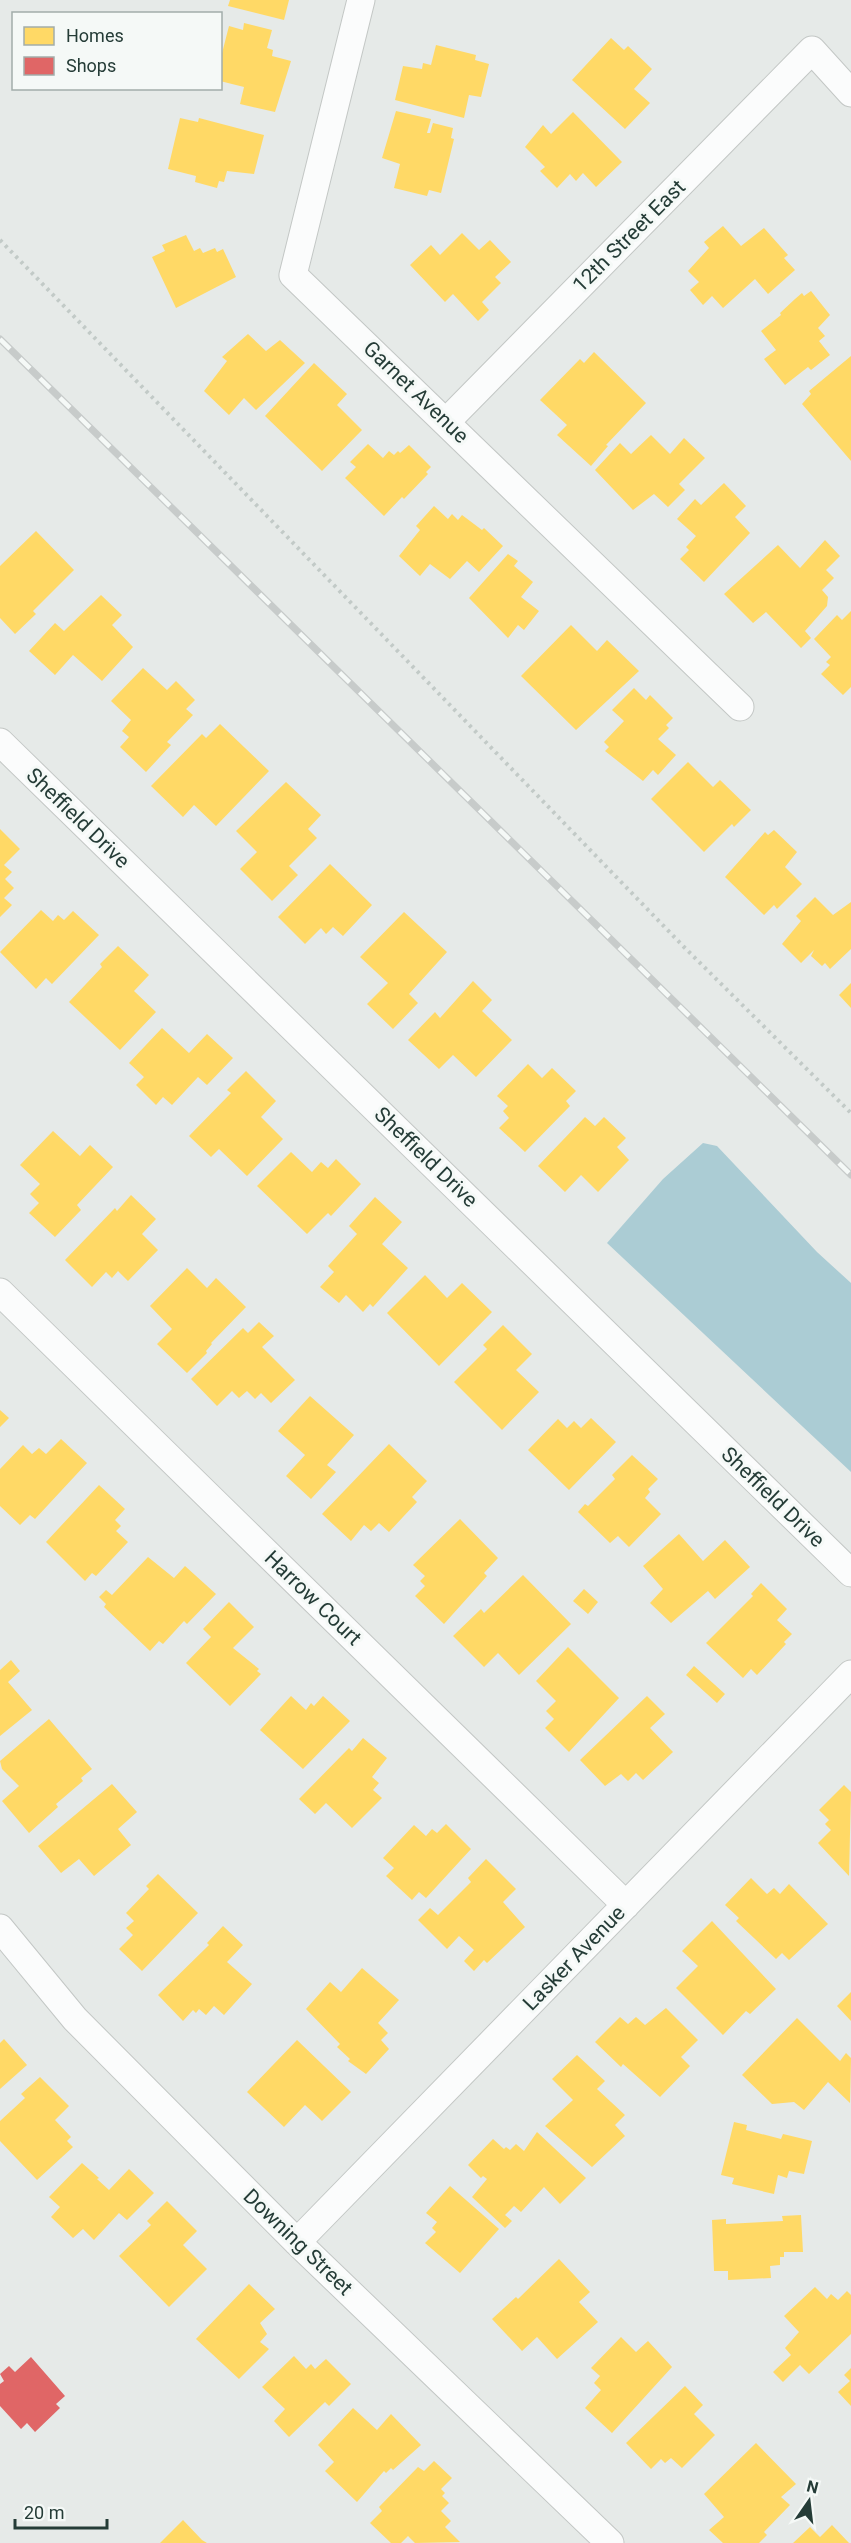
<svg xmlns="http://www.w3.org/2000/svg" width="851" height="2543" font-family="Roboto,sans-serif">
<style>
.water{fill:#abccd4}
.homes{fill:#ffd966}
.shops{fill:#e06666}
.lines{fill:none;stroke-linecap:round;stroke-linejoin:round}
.street-casing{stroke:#c3c7c5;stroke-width:29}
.path{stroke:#c2cac7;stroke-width:4;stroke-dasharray:3 4.5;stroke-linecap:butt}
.street{stroke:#fbfcfc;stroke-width:27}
.rail-casing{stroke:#c7cbca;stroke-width:7}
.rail{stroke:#f5f9f7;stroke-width:4.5;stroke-dasharray:14;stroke-linecap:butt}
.labels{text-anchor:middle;stroke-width:6;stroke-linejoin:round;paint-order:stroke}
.street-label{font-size:21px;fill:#253c37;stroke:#f5f9f7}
</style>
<rect width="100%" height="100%" fill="#e6eae8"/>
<!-- water -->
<path class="water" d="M703,1143l14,3 100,106 34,31v189l-244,-229 56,-64z"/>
<!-- homes -->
<path class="homes" d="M230,0h59l-5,20 -56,-14z
M244,23l28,7 -5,18 6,2 -1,6 19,5 -16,51 -35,-8 4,-17 -24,-6v-20l9,-35 14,4z
M611,38l13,12 4,-4 24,23 -18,20 16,14 -25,26 -53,-49z
M436,45l40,10 -1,5 14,4 -8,33 -12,-2 -5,23 -69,-18 8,-34 19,3 1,-6 8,2z
M396,111l35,8 -4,14h3l3,-10 20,5 -2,10 3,1 -13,54 -12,-3 -2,6 -33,-8 6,-24 -18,-6z
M573,112l49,50 -26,25 -13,-14 -7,8 -6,-7 -13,14 -17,-17 5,-4 -20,-20 18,-22 8,9z
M180,118l18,4 1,-4 65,17 -10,39 -27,-3 -3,11 -5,-1 -2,7 -22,-6 1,-6 -28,-7z
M723,226l18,20 23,-18 24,27 -4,3 11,12 -27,24 -13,-15 -32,29 -11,-12 -9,9 -13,-15 9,-8 -11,-11 21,-23 -5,-6z
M462,233l17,17 11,-10 21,22 -16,15 6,6 -19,19 7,8 -11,11 -25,-27 -8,8 -35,-37 21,-20 9,10z
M186,235l8,16 6,-3 3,5 12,-5 2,4 6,-3 13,28 -60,31 -24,-51 13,-6 -3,-6z
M811,291l19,24 -12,13 7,8 -6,5 11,14 -19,15 -3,-3 -23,18 -21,-26 12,-9 -15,-19 20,-16 -1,-2 15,-14 7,-6 2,3z
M248,334l18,17 14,-11 25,23 -49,47 -12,-12 -15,17 -25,-24 23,-30 -5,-4z
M594,352l52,51 -40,42 2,1 -17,20 -34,-31 10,-10 -27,-25 40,-41 4,4z
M851,356v105l-49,-57 9,-10 -2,-3z
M314,363l33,31 -10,11 25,25 -40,41 -57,-55z
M651,435l19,19 14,-16 21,20 -26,26 6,6 -17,17 -14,-13 -21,16 -38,-40 25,-27 11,11z
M368,444l15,14 6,-7 5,4 4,-4 2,2 9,-8 22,22 -5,5 2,2 -24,25 -2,-2 -18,19 -39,-38 11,-11 -6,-5z
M724,483l22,23 -11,11 15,16 -46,49 -24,-23 9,-9 -3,-3 10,-11 -19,-17 18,-20 6,6z
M434,506l14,13 4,-5 6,6 4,-5 20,15 2,-2 19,18 -24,26 -12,-11 -17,18 -20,-15 -10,12 -21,-20 21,-26 -4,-4z
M36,531l38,39 -41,41 3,3 -21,20 -15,-16v-52z
M825,540l15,16 -14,14 8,8 -12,12 6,7 -1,9 -22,25 6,7 -10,10 -35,-36 -13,11 -29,-29 54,-49 22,23z
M508,554l10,7 -4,5 19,16 -12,15 18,14 -15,19 -6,-5 -10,13 -39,-40z
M101,595l21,20 -10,10 21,22 -31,34 -29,-26 -18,20 -26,-24 26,-28 9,8z
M851,611v76l-8,8 -22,-21 9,-9 -4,-3 5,-5 -17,-18 23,-24 5,5z
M571,625l26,26 10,-11 32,31 -63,59 -55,-54z
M143,668l24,22 9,-9 19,19 -9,9 7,6 -26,27 4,3 -25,27 -26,-25 9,-10 -7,-6 9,-11 -20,-19z
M634,688l12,12 4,-5 23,23 -7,7 3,3 -11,11 18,16 -18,20 -5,-5 -10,11 -38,-30 4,-4 -5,-5 20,-21 -12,-11z
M220,724l49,47 -53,55 -22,-21 -11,12 -32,-31 51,-52 4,4z
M688,762l25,25 7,-7 31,30 -17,17 -2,-3 -28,28 -53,-53z
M286,782l35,33 -13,14 9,9 -28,28 9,9 -26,26 -32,-32 17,-17 -21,-21z
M0,829l20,20 -16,16 8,7 -7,7 9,9 -10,10 8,7 -12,12z
M774,830l23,22 -12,15 17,17 -25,25 -3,-4 -10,10 -39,-38 40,-45 3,3z
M330,864l42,41 -29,31 -10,-9 -7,7 -5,-6 -16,16 -27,-27z
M815,897l18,18 18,-13v47l-21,20 -5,-6 -3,3 -11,-10 3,-6 -13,13 -19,-19 19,-23 -5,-5z
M41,910l12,11 5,-6 6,5 9,-9 26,24 -47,49 -6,-6 -10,11 -36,-37z
M404,912l43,40 -38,42 9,9 -25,26 -26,-25 21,-21 -28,-26z
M118,946l31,29 -15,16 22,21 -36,38 -51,-48 33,-35 -2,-3z
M473,981l19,19 -10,11 30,29 -36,37 -23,-22 -14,14 -31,-29 27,-28 5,6z
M851,983v25l-12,-13z
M162,1028l27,25 18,-19 26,24 -26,27 -9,-8 -26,28 -9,-8 -7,8 -20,-20 8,-8 -15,-14z
M528,1064l14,14 10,-10 24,23 -10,10 4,5 -45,46 -26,-24 10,-10 -6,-7 5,-5 -11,-10z
M246,1071l30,30 -15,16 22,22 -36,37 -28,-27 -8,8 -22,-21 42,-43 -4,-3z
M585,1117l10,9 9,-9 22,21 -9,9 12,13 -31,32 -17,-17 -16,17 -27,-26z
M53,1131l27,25 10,-11 23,22 -36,38 4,5 -26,27 -26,-24 10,-10 -9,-9 10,-10 -20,-19z
M291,1152l21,20 9,-10 7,6 8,-9 25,25 -30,32 -3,-3 -21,21 -50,-48z
M131,1195l25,24 -14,15 16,16 -30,31 -10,-10 -6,7 -6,-6 -14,15 -27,-27 50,-52 2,3z
M375,1197l27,25 -20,22 26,24 -35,39 -3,-3 -7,8 -17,-17 -7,8 -19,-16 14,-15 -6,-6 29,-32 -8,-8z
M187,1268l20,20 9,-10 30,29 -35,36 1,1 -6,7 1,2 -20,20 -30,-29 15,-15 -22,-23z
M425,1275l22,23 15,-15 30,29 -53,54 -52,-53z
M259,1322l15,14 -12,11 33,33 -24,23 -10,-10 -6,6 -8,-8 -8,7 -7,-7 -15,15 -26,-27 52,-51 5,5z
M503,1325l29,29 -16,16 23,22 -37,38 -48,-48 33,-33 -4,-4z
M310,1396l44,39 -27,30 9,7 -25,27 -25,-23 19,-21 -27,-24z
M0,1410l9,8 -9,9z
M591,1418l25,24 -47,48 -41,-40 30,-31 9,9 7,-7 7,7z
M61,1439l26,24 -52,56 -5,-4 -10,10 -20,-19v-37l23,-24 9,9 7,-6 7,6z
M389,1444l38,37 -15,16 5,5 -28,30 -10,-9 -8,8 -7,-6 -13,16 -29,-27z
M632,1455l26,24 -10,10 2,3 -5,6 16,16 -32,33 -11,-11 -8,7 -32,-31 7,-8 3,2 27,-27 -3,-4z
M99,1485l26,24 -10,11 6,6 -5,5 12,11 -32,34 -4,-3 -7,8 -39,-39z
M460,1519l38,39 -14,15 3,3 -43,48 -29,-28 10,-10 -5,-5 5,-5 -12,-11z
M679,1534l24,27 22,-21 25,27 -35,32 -7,-8 -37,32 -21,-20 13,-14 -20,-23z
M148,1557l26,21 11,-12 31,28 -29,30 -3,-3 -21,23 -4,-3 -9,10 -46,-44 2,-3 -7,-7 7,-7 6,5z
M523,1575l48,49 -52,51 -21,-22 -14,14 -31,-31 28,-27 3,4z
M761,1583l26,26 -10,11 15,14 -8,8 2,2 -29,31 -6,-6 -8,9 -37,-35 47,-47 -2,-2z
M584,1589l14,13 -10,12 -15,-13z
M229,1602l25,25 -21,21 26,21 -2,2 4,3 -31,32 -44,-43 25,-26 -8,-8z
M568,1647l51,51 -50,54 -24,-24 9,-9 -8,-8 10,-10 -20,-20z
M11,1660l9,11 -12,11 24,28 -32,26v-66z
M694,1666l31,28 -8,9 -31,-28z
M291,1696l15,14 5,-7 3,3 9,-10 27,25 -47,48 -43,-39z
M647,1696l18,18 -15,14 23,24 -30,28 -7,-7 -8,8 -7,-7 -16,12 -25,-26z
M49,1719l43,50 -11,9 2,3 -27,23 2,3 -29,26 -27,-32 17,-15 -17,-17 -2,-8z
M363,1738l24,20 -15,19 7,6 -6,7 9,8 -30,30 -26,-25 -11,11 -16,-15 50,-51 3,3z
M112,1784l25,28 -19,17 13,16 -37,31 -15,-17 -18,14 -23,-27z
M844,1785l7,7 -2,84 -31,-33 13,-13 -6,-6 4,-4 -10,-10z
M446,1824l25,25 -45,49 -7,-6 -7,8 -26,-24 8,-8 -11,-10 31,-33 12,11 6,-7 5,4z
M486,1859l30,30 -13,13 22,25 -38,36 -3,-3 -10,11 -10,-10 10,-11 -15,-14 -12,13 -29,-29 12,-12 8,7 33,-33 -3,-4z
M158,1874l40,39 -56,58 -23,-22 14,-14 -7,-7 8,-7 -8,-8 23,-24 -3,-3z
M751,1878l16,16 7,-6 6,6 9,-10 39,40 -39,36 -7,-7 -6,6 -40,-38 3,-3 -14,-13z
M712,1921l64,68 -26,25 -4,-3 -23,24 -47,-47 22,-22 -16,-15z
M223,1926l20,19 -16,17 25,22 -28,31 -10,-9 -8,9 -7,-6 -3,4 -3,-3 -10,11 -25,-26 51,-50 -2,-2z
M362,1968l37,32 -21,23 10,10 -7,7 8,9 -23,25 -18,-13 2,-2 -13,-12 3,-3 -34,-35 24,-27 11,10z
M851,1992v29l-14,-15z
M666,2008l32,32 -17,17 9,9 -30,31 -37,-33 -2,3 -26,-25 25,-25 8,7 8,-7 9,8z
M797,2018l43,43 6,-8 5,5 -1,45 -22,-21 -24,28 -10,-8 -22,2 -30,-29z
M4,2039l23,26 -27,24v-46z
M297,2040l54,52 -29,29 -17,-16 -21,22 -37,-35z
M577,2055l28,26 -8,8 28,26 -10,10 10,11 -33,31 -47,-41 28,-26 -21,-21z
M40,2077l29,29 -14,14 16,17 -4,4 6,6 -36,33 -37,-39v-20l25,-23 -4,-4z
M734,2122l13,3 -1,5 35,9 2,-5 29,7 -8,33 -15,-3 -2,7 -9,-3 -4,19 -42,-10 2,-6 -13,-3z
M537,2132l49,46 -26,26 -16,-17 -23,25 -7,-6 -9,9 7,6 -7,7 -33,-31 15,-18 -4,-3 -2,2 -13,-13 25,-26 11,10 2,-2 4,3 6,-6 8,7z
M82,2163l17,15 -2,1 12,11 20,-21 25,24 -27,27 -8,-7 -25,27 -11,-11 -10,9 -22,-21 9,-10 -11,-10z
M450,2186l49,43 -39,44 -35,-30 11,-11 -4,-4 5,-6 -11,-9z
M167,2201l30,30 -14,14 24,24 -38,38 -50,-51 32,-31 -4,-4z
M801,2215l2,37h-19v5h-4v8l-10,1 1,12 -43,2v-9h-14l-2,-51 14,-1v5l57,-3 -1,-5z
M559,2259l31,33 -11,10 19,20 -41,37 -20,-22 -15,14 -30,-32 24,-22 2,2z
M249,2284l26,25 -15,14 7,11 -7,8 9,7 -30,30 -43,-40z
M815,2287l12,12 4,-5 7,6 9,-9 4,4v39l-42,40 -9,-9 -17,17 -10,-10 18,-17 -6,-7 14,-16 -15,-16z
M621,2337l15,15 12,-11 24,26 -60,66 -27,-25 16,-18 -7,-7 6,-7 -9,-8z
M294,2356l12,13 5,-5 4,5 11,-10 25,25 -22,22 -4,-4 -36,35 -15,-16 11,-12 -23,-22z
M851,2368v38l-13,-14 12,-11 -6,-6z
M685,2386l18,19 -9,9 21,21 -33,33 -11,-10 -6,5 -4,-4 -10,10 -25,-26z
M353,2408l24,22 14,-16 30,31 -28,25 -2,-2 -5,5 -2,-2 -27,31 -32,-31 9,-9 -16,-17z
M756,2443l40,41 -15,13 9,8 -26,27 3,3 -8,8h-36l-14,-13 15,-13 -20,-23z
M434,2461l18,17 -11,11 4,4 -3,3 7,7 -8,8 10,10 -6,6 15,15 -45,1 -7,-7 -7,7h-10l-21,-20 12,-12 -3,-4 39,-40 6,4z
M183,2520l19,20 5,3h-47z
M832,2525l17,18h-56l17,-16 10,10z"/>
<!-- shops -->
<path class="shops" d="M31,2357l34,39 -9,8 4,4 -25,24 -8,-9 -6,6 -21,-23v-22l4,-3 -4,-7 9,-8 6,6z"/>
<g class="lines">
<!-- street casing -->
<g class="street-casing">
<path id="street" d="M361,0l-68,275 447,432
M447,421l365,-371 39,43
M0,742l851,831
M0,1292l626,613
M0,1928l75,91 222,223 313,301
M297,2242l554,-568"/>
</g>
<!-- path -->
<path class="path" d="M0,240l684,707 167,166"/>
<!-- street -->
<use href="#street" class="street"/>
<!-- rail casing -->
<g class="rail-casing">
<path id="rail" d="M0,339l851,836"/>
</g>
<!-- rail -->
<use href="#rail" class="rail"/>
</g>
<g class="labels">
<!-- street labels -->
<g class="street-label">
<text transform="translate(629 236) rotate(-45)" y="7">12th Street East</text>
<text transform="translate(416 392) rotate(44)" y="7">Garnet Avenue</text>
<text transform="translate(78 818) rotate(44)" y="7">Sheffield Drive</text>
<text transform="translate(426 1157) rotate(44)" y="7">Sheffield Drive</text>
<text transform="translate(773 1497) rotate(44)" y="7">Sheffield Drive</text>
<text transform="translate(313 1598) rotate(44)" y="7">Harrow Court</text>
<text transform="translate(574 1958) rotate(-46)" y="7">Lasker Avenue</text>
<text transform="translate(298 2242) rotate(44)" y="7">Downing Street</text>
</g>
</g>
<!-- legend -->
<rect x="12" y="12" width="210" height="78" fill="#f5f9f7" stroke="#a2adaa" stroke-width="1.5"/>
<rect x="24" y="27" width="30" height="18" fill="#ffd966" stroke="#a2adaa" stroke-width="1.5"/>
<text x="66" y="42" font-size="18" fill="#253c37">Homes</text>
<rect x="24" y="57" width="30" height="18" fill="#e06666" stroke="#a2adaa" stroke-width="1.5"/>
<text x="66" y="72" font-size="18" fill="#253c37">Shops</text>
<!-- north arrow -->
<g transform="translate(809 2501) rotate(14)" stroke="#f5f9f7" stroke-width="4.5" paint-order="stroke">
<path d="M0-4.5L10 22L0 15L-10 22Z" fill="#253c37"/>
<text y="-9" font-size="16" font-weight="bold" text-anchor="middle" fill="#253c37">N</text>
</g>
<!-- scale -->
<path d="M15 2519v9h92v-9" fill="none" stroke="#253c37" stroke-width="3"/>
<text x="24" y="2519" font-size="18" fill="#253c37" stroke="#f5f9f7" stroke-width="4.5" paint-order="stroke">20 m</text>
</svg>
